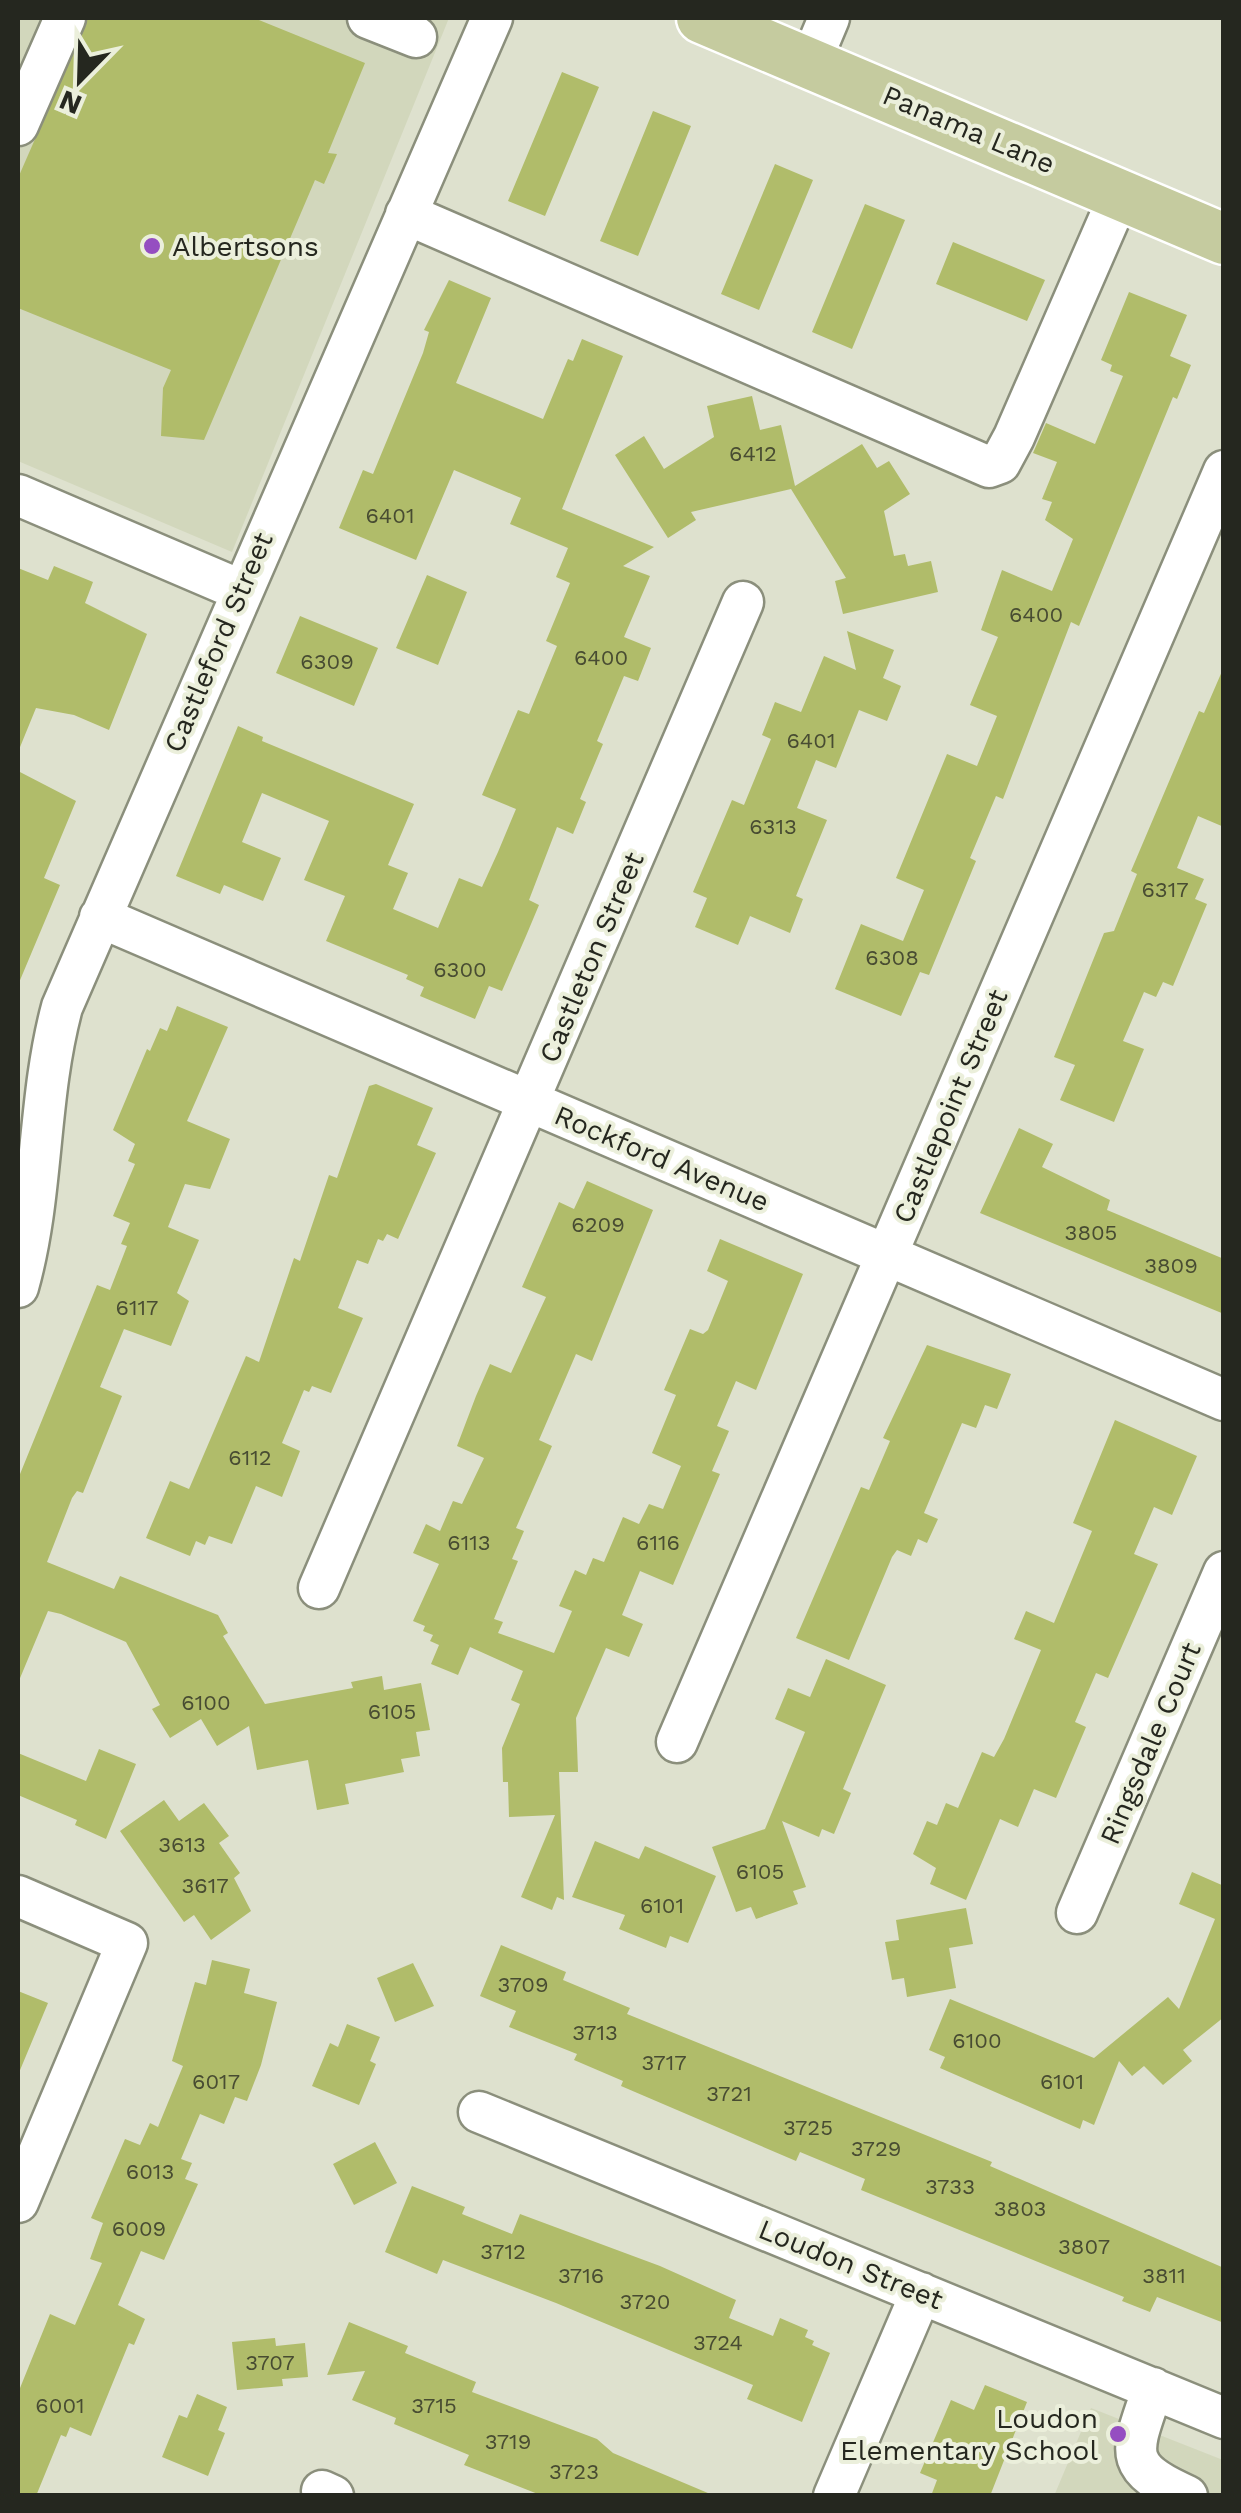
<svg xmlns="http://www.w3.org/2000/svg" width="1241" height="2513" font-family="'Work Sans',sans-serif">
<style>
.built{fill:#d2d7bc}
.building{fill:#b0bc6a}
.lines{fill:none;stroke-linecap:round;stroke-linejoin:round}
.minor-casing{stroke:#8b8f7c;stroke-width:45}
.major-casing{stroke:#fff;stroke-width:55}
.minor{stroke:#fff;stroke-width:40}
.major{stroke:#c5cb9f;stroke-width:50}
.poi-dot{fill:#954ec1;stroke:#ebefdb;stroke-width:4}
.labels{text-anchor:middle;stroke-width:8;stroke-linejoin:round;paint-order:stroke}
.number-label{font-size:22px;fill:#484c32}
.street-label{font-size:28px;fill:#25271f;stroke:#ebefdb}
.poi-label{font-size:28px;fill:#25271f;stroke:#ebefdb;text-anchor:start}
</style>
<rect width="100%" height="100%" fill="#dee1ce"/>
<!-- built -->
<path class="built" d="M18,18h431l-217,534 -214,-91z
M1091,2408l132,52v35l-169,1z"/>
<!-- building -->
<path class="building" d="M88,18h166l111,45 -37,90 9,1 -13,30 -9,-4 -111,260 -43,-4 2,-48 8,-18 -153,-62v-130z
M562,72l37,15 -54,129 -37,-15z
M653,111l38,15 -53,130 -38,-15z
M775,164l38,16 -54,130 -38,-16z
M865,204l40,16 -53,129 -40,-17z
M953,242l92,38 -18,41 -91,-37z
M449,280l42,18 -35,85 87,36 25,-60 5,2 9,-22 41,17 -61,153 92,38 -31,19 27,10 -26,61 27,11 -13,33 -14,-5 -27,65 6,3 -23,55 6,3 -13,32 -16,-7 -28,73 10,5 -13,31 -24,55 -13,-5 -14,33 -55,-23 4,-9 -18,-8 2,-4 -82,-34 19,-45 -41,-16 25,-59 -67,-28 -20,49 39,16 -18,43 -39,-16 -4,9 -44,-18 62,-150 25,11 -1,4 152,63 -26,61 20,8 -15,36 45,19 21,-50 23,9 16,-35 18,-43 -34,-14 36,-85 11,4 28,-68 -11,-5 24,-58 -14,-6 12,-29 -58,-24 11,-26 -67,-28 -38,90 -77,-32 24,-58 10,4 50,-121 6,-21 -5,-2z
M1129,292l58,23 -17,41 21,9 -14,34 -4,-2 -94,229 -8,-4 -68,177 -7,-3 -26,62 6,3 -47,114 -9,-3 -19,44 -66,-27 26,-65 42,17 21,-51 -28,-12 51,-124 30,12 20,-50 -27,-11 28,-68 -17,-7 21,-60 50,21 21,-52 -28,-19 7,-18 -10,-3 15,-37 -24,-9 13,-30 49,21 28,-68 -13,-5 2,-6 -11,-5z
M752,396l8,34 21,-5 14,61 67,-42 15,24 12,-7 21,33 -26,17 10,45 11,-2 3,12 23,-5 7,31 -95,22 -8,-33 11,-3 -55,-89 -100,23 5,8 -28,18 -53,-83 29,-19 20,33 50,-32 -7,-31z
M54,566l39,16 -8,21 62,31 -38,96 -35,-15 -38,-7 -18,44v-184l30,12z
M427,575l40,17 -29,73 -42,-17z
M300,616l78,32 -24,58 -78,-33z
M847,631l47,19 -11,28 18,8 -14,35 -28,-11 -23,58 -20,-8 -19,48 30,12 -31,76 7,3 -13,34 -40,-17 -12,29 -43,-18 12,-29 -14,-6 39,-92 12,5 27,-66 -9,-4 13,-33 26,10 23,-56 32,14z
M1223,669l1,158 -26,-11 -21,52 27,11 -9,20 12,5 -34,82 -10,-4 -7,15 -12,-5 -21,49 21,8 -30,73 -54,-22 15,-35 -21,-8 50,-124 10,-2 23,-57 -6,-3 68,-160 5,2z
M18,771l58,30 -32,77 16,7 -42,100z
M177,1006l51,21 -41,94 43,18 -20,50 -25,-5 -17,43 31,13 -22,53 12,8 -18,45 -47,-17 -24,58 22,9 -39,97 -6,-2 -5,7 -25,64 67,27 6,-13 98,39 10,18 -5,3 42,68 88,-16 -2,-6 31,-6 2,14 37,-7 9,47 -14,2 4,24 -19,3 3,13 -59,12 4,20 -32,6 -9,-50 -51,10 -8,-44 -32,20 -16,-27 -31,19 -18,-29 8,-4 -34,-63 -65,-28 -13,-3 -30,72v-204l79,-194 13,5 17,-44 -6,-2 9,-21 -17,-7 22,-52 -7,-3 7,-17 -22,-14 34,-81 3,2 10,-23 7,3z
M376,1084l57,24 -16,37 19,8 -38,86 -11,-5 -4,7 -5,-2 -10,25 -11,-4 -19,48 25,10 -32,75 -19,-7 -3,6 -5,-2 -22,53 18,8 -18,46 -26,-11 -24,58 -23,-8 -4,9 -9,-4 -6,15 -44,-18 24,-57 19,8 57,-133 13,6 35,-104 6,3 29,-86 8,3 32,-92z
M1019,1128l34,16 -11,23 68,33 -3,10 117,49v55l-244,-101z
M587,1181l66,29 -61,151 -16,-7 -37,86 13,6 -36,82 8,3 -12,28 6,2 -24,58 9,3 -5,11 56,20 18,-42 -13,-5 16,-36 11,5 7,-17 11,4 19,-45 16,7 10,-20 14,5 18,-43 -29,-13 24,-58 -12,-5 26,-61 13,5 5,-4 20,-49 -21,-10 13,-32 83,35 -47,116 -20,-9 -19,45 12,5 -17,40 8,3 -47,111 -33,-14 -18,44 21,9 -14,33 -23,-9 -30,70 2,54h-19l5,128 -7,-3 -5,13 -31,-13 34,-82 -46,2 -1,-35h-5l-1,-34 18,-44 -9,-4 12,-29 -53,-24 -12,28 -27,-11 8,-19 -9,-4 3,-6 -10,-4 2,-5 -12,-5 26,-57 -26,-11 13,-29 14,7 13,-30 9,3 22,-46 -27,-12 19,-50 14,-32 21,9 35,-76 -24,-10 37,-85 15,7z
M927,1345l84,29 -14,35 -12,-4 -9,23 -14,-5 -38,90 14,6 -11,24 -9,-4 -7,17 -14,-6 -5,7 -43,103 -53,-22 65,-151 8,3 21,-49 -7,-3z
M1115,1420l82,36 -25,59 -18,-8 -20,47 24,10 -50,114 -12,-5 -21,49 11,5 -30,71 -22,-9 -16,38 -18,-8 -34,81 -36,-16 6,-16 -23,-14 14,-33 10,4 9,-22 12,5 24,-56 12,5 10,-18 37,-89 -27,-11 12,-28 28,12 38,-92 -19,-8z
M826,1659l60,26 -43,104 8,4 -17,41 -12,-5 -3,8 -37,-16 24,66 -13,4 5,13 -42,15 -5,-12 -15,5 -24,-65 53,-18 40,-97 -30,-13 13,-31 22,9z
M99,1749l37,15 -30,75 -31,-14 2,-5 -59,-25v-42l68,28z
M164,1800l15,21 25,-18 25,33 -10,7 21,30 -6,5 17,33 -40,29 -17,-25 -10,7 -64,-91z
M595,1841l44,18 6,-13 71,30 -28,67 -18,-7 -4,12 -47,-19 6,-14 -53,-18z
M1192,1872l32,14v131l-41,33 9,11 -29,24 -19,-19 -12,10 -13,-15 -25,64 -11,-5 -3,9 -140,-61 5,-11 -16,-7 21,-51 144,59 74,-61 11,12 36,-90 -36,-15z
M966,1908l7,36 -24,4 7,40 -49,9 -3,-19 -12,2 -7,-38 14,-2 -3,-20z
M501,1945l65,27 -3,8 67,28 -3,6 365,148 -2,4 234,102v55l-67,-26 -7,15 -28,-11 2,-4 -263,-107 4,-11 -65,-27 -4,9 -175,-75 2,-5 -49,-21 3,-6 -68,-27 7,-16 -36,-15z
M212,1960l38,9 -6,24 33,9 -16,63 -14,36 -12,-4 -11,27 -24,-10 -19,45 11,4 -7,16 13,5 -34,76 -23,-9 -23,54 27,14 -11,26 -5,-2 -38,93 -21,-9 -4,10 -5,-2 -25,61h-18v-103l32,-79 25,11 27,-62 -12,-4 13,-36 -12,-5 34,-79 15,6 10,-22 8,4 25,-61 -11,-5 23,-79 11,3z
M413,1963l21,43 -39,16 -18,-44z
M18,1991l30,12 -30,72z
M347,2024l33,13 -10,24 6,3 -17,41 -47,-19 18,-43 8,4z
M375,2142l22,41 -43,22 -21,-41z
M412,2186l53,21 -3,7 50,20 8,-20 140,52 76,34 -7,18 44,18 7,-18 28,12 -3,7 9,4 -2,4 18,8 -28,69 -55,-23 6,-14 -197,-82 -113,-43 -6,14 -52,-22z
M349,2322l59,24 -3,7 71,29 -4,10 125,47 16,14 102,43h-172l-79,-31 5,-10 -75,-31 2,-6 -44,-18 13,-29 -38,4z
M275,2338l1,8 29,-3 3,34 -26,2 1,7 -46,4 -5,-48z
M985,2385l42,17 -37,94h-59l6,-16 -17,-7 31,-73 23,10z
M197,2394l30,13 -9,23 7,3 -17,43 -46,-19 17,-42 8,3z"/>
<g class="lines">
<!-- minor casing -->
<g class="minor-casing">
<path id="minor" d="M368,18l48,19
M811,61l18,-43
M18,125l47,-107
M406,214l583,253 11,-4 14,-26 106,-243
M18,495l222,95
M100,917l1124,483
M18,1287c26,-92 19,-187 44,-280l430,-989
M319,1588l424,-986
M677,1742l547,-1271
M18,1896l109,47 -109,259
M1077,1913l147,-341
M479,2112l745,306
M1153,2388c-21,63 -34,78 34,108
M322,2491l11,5
M834,2496l87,-203"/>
</g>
<!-- major casing -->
<g class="major-casing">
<path id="major" d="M702,18l522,221"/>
</g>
<!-- minor -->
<use href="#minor" class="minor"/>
<!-- major -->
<use href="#major" class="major"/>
</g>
<!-- markers -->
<g class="poi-dot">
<circle cx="152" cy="246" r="10"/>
<circle cx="1118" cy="2434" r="10"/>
</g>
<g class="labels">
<!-- number labels -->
<g class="number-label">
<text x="753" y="461">6412</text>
<text x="390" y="523">6401</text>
<text x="1036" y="622">6400</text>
<text x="601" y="665">6400</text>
<text x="327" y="669">6309</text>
<text x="811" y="748">6401</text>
<text x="773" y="834">6313</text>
<text x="1165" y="897">6317</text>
<text x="892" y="965">6308</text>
<text x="460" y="977">6300</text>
<text x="598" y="1232">6209</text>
<text x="1091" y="1240">3805</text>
<text x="1171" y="1273">3809</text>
<text x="137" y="1315">6117</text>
<text x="250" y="1465">6112</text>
<text x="469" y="1550">6113</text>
<text x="658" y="1550">6116</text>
<text x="206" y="1710">6100</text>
<text x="392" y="1719">6105</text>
<text x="182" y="1852">3613</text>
<text x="760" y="1879">6105</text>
<text x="205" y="1893">3617</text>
<text x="662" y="1913">6101</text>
<text x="523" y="1992">3709</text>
<text x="595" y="2040">3713</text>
<text x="977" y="2048">6100</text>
<text x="664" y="2070">3717</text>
<text x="216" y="2089">6017</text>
<text x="1062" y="2089">6101</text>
<text x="729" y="2101">3721</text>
<text x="808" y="2135">3725</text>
<text x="876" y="2156">3729</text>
<text x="150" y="2179">6013</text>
<text x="950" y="2194">3733</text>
<text x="1020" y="2216">3803</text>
<text x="139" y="2236">6009</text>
<text x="1084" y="2254">3807</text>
<text x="503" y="2259">3712</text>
<text x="581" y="2283">3716</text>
<text x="1164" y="2283">3811</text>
<text x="645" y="2309">3720</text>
<text x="718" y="2350">3724</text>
<text x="270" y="2370">3707</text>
<text x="60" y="2413">6001</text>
<text x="434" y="2413">3715</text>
<text x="508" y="2449">3719</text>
<text x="574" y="2479">3723</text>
</g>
<!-- street labels -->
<g class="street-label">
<text transform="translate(969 129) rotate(23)" y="10">Panama Lane</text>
<text transform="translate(218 642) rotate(-67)" y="10">Castleford Street</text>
<text transform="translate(591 957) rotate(-67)" y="10">Castleton Street</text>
<text transform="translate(950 1106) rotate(-67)" y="10">Castlepoint Street</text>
<text transform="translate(662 1158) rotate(23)" y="10">Rockford Avenue</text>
<text transform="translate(1150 1743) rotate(-67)" y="10">Ringsdale Court</text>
<text transform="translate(851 2264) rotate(22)" y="10">Loudon Street</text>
</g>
<!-- poi labels -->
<g class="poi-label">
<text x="172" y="256">Albertsons</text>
<text x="1098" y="2428" text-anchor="end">Loudon<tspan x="1098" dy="32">Elementary School</tspan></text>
</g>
</g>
<!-- border -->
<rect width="1241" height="2513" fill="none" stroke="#25271f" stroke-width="40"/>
<!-- north arrow -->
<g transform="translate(80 80) rotate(203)" stroke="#ebefdb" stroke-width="8" paint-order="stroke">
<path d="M0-8L18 38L0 25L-18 38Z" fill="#25271f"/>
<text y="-15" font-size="28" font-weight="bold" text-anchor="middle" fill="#25271f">N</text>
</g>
</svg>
